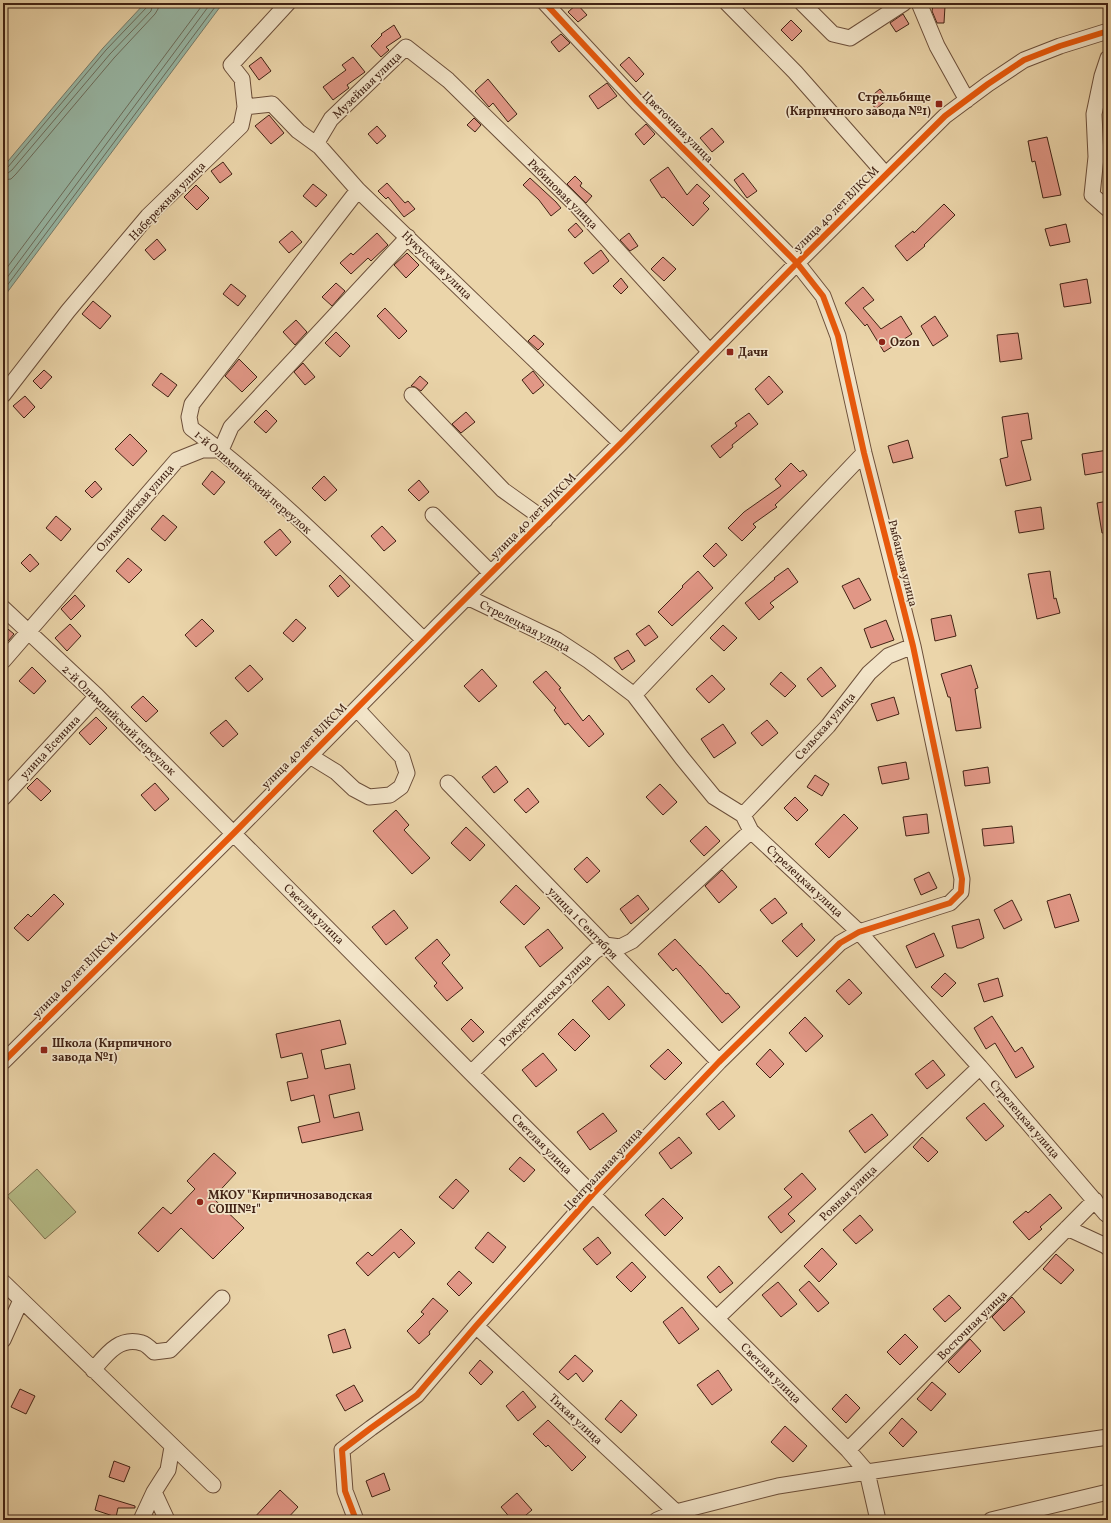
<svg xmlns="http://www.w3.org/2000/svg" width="1111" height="1523" font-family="Vollkorn,serif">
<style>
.green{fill:#b6bd89;stroke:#7c704e}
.water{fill:#98b9a8;stroke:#757d6d}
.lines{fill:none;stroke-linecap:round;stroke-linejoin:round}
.shore{stroke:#6c6e5e;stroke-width:1}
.building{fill:#e19786;stroke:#412214}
.minor-casing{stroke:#6c4f3a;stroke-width:17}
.minor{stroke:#f2e4c8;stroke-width:15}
.cycleway-casing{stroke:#f2e4c8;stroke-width:8}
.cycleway{stroke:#e8590c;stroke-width:6}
.poi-dot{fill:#8f2418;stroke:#f2e4c8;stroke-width:1.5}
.labels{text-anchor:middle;stroke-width:3.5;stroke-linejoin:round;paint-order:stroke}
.street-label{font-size:12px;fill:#412214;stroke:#f2e4c8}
.poi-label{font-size:12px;font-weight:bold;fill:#412214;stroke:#f2e4c8;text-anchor:start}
</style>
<rect width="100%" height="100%" fill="#ebd5aa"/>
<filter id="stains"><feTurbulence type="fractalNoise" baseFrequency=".005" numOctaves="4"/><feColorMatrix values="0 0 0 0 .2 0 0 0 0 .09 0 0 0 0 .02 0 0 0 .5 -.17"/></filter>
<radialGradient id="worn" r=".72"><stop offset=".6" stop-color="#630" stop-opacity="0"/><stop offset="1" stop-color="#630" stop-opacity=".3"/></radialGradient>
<!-- green -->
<path class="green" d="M37,1169l39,43 -31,27 -38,-43z"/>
<!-- water -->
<path class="water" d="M145,3h78l-220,295v-131l100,-119z"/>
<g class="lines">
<!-- shore -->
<path class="shore" d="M3,169l5,-2 98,-117 41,-43 1,-4
M3,174l5,-1 4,-3 98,-116 41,-43 2,-8
M3,180l8,-1 5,-5 98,-116 41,-44 3,-5 1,-6
M3,273l201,-270
M3,283l208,-280
M3,291l215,-288"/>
</g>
<!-- building -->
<path class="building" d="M577,4l10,11 -9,7 -10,-10z
M933,5l12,1 -1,17h-7l-5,-12z
M903,14l6,10 -13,8 -6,-9z
M791,20l11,11 -10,10 -11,-11z
M394,25l7,12 -15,10 3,3 -8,7 -10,-11 11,-11 -1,-1z
M561,34l9,9 -11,9 -8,-10z
M261,57l10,14 -12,9 -10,-14z
M353,57l12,15 -18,13 2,3 -16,12 -10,-13 23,-17 -4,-5z
M629,57l15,17 -8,8 -16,-17z
M488,79l29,35 -9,8 -15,-19 -4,4 -14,-16z
M607,83l10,13 -19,13 -9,-13z
M880,89l8,10 -12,10 -8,-10z
M269,115l15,18 -13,11 -16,-18z
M474,118l7,7 -6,7 -8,-7z
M646,124l9,10 -11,11 -9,-11z
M377,126l9,10 -9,8 -9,-10z
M712,128l12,14 -12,10 -12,-14z
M1047,137l14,58 -18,3 -8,-37 -3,1 -4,-21z
M223,162l9,12 -12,9 -9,-12z
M668,167l19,28 10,-11 13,12 -7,7 6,6 -16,17 -29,-29 -2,1 -12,-18z
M743,173l14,18 -10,7 -13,-18z
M575,176l7,7 -2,3 12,10 -6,7 -19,-19z
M530,178l26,24 5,6 -10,8 -12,-16 -16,-15z
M387,183l18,20 3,-2 7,8 -11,8 -16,-20 -2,2 -8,-8z
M313,184l14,11 -11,12 -13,-11z
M196,185l13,13 -12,12 -13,-13z
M944,204l11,11 -31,30 1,1 -18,15 -12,-15 18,-15 1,2z
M576,223l7,8 -8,7 -7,-8z
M1066,224l4,18 -20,4 -5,-17z
M292,231l10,11 -13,11 -10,-11z
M377,233l11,12 -17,16 -3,-3 -17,16 -11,-11 11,-10 2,2z
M629,233l9,13 -8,5 -10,-11z
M157,239l9,11 -12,10 -9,-10z
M601,250l8,11 -16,13 -9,-11z
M407,253l12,12 -13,13 -12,-13z
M663,257l13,12 -12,12 -13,-12z
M621,278l7,9 -7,7 -8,-8z
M1087,279l4,24 -27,4 -4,-23z
M336,283l9,8 -13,15 -10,-9z
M231,284l15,12 -8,10 -15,-12z
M863,287l11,13 -11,8 18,21 20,-13 11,18 -28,18 -17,-28 -2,2 -20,-23z
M93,301l18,15 -11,13 -18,-15z
M385,308l22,23 -8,8 -22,-23z
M935,316l13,20 -15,10 -12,-20z
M296,320l11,12 -12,13 -12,-13z
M336,332l14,14 -10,11 -15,-14z
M1018,333l4,26 -22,3 -3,-27z
M534,335l10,9 -6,6 -10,-9z
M239,359l18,18 -15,15 -17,-16z
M303,363l12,14 -10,8 -11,-13z
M44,370l8,7 -11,12 -8,-8z
M533,371l11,14 -11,9 -11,-14z
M161,373l16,12 -9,12 -16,-12z
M420,376l8,7 -7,8 -6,-4 -4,-1z
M769,376l14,16 -15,13 -13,-16z
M25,396l10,11 -11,11 -11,-12z
M266,410l11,11 -11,12 -12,-11z
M466,412l9,10 -14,11 -9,-9z
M749,413l9,11 -26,21 1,2 -13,11 -9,-12 26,-20 -2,-3z
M1028,413l4,26 -11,2 10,39 -25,6 -6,-27 8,-2 -6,-40z
M130,434l17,17 -14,15 -18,-17z
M908,440l5,18 -20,5 -5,-17z
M1108,450v21l-23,4 -3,-21z
M791,463l9,9 3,-2 4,5 -32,30 2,2 -24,17 3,3 -14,14 -14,-13 16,-16 37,-26 -6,-7z
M212,471l13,11 -11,13 -12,-11z
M324,476l13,14 -12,11 -13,-13z
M419,480l10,12 -10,9 -11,-11z
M95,481l7,8 -10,9 -7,-7z
M1108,501v32h-6l-5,-30z
M1041,507l3,22 -25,4 -4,-22z
M163,515l14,12 -12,14 -14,-12z
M56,516l15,13 -10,12 -15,-13z
M382,526l14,15 -12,10 -13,-15z
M280,529l11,13 -15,14 -12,-14z
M716,543l11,12 -13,12 -11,-11z
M30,554l9,10 -9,8 -9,-9z
M128,558l14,12 -13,13 -13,-12z
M788,568l10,14 -28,21 4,4 -15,13 -14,-17 30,-24 -1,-1z
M698,571l15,17 -41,38 -14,-14 25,-25 -1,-1z
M1050,571l4,28 2,-1 4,15 -23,6 -9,-45z
M340,575l10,11 -12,11 -9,-11z
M859,578l12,22 -17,9 -12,-23z
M75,595l10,11 -14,14 -10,-11z
M951,615l5,21 -21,5 -4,-22z
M202,619l12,12 -18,16 -11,-12z
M296,619l10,9 -13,14 -10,-9z
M886,620l8,20 -23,8 -7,-19z
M70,624l11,12 -14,15 -12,-13z
M3,625l11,9 -11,13z
M649,625l9,12 -13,9 -9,-12z
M723,625l14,13 -13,13 -14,-13z
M628,650l7,11 -13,9 -8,-12z
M250,665l13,14 -15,13 -13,-14z
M971,665l7,23 -3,1 6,39 -25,3 -6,-34h-2l-7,-23z
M32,667l14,14 -12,13 -15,-13z
M821,667l15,19 -14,11 -15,-18z
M482,669l15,17 -18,16 -15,-16z
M546,671l15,17 -2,1 24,32 6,-6 15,19 -15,13 -21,-24 -3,2 -11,-15 2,-2 -23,-26z
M781,672l15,14 -11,11 -15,-13z
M712,675l13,14 -16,14 -13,-14z
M143,696l15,15 -12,11 -15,-15z
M894,697l5,17 -22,7 -6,-17z
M96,717l11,11 -17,17 -11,-12z
M226,720l12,14 -15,13 -13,-14z
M767,720l11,13 -16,13 -11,-13z
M723,724l13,19 -22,15 -13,-19z
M906,762l3,17 -27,5 -4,-17z
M496,766l12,16 -14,11 -12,-16z
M988,767l2,16 -25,3 -2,-15z
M815,775l14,9 -7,12 -15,-9z
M37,778l14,13 -10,10 -14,-13z
M155,783l14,16 -14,12 -14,-16z
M660,784l17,18 -14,13 -17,-18z
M528,788l11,14 -13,11 -12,-13z
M795,797l13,13 -11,11 -13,-13z
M396,810l13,15 -5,5 26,28 -18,16 -39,-43z
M844,814l14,14 -29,30 -14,-14z
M927,814l2,19 -23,3 -3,-19z
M706,826l14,15 -16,15 -14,-15z
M1012,826l2,17 -30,3 -2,-17z
M466,827l19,18 -15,16 -19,-18z
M587,857l13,14 -13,12 -13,-14z
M722,870l15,17 -18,16 -14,-17z
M929,872l8,16 -16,7 -7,-16z
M516,885l24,23 -16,17 -24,-23z
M54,894l10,10 -36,37 -14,-13 14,-14 3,3z
M1070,894l9,27 -24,7 -8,-27z
M638,895l11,14 -18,15 -11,-15z
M775,898l12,15 -15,11 -12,-14z
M1012,900l10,20 -18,9 -10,-19z
M394,910l14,18 -22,17 -14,-18z
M979,919l5,19 -22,10h-5l-5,-22z
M802,923v3l13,14 -18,17 -15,-16z
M548,929l15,19 -23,19 -15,-20z
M934,933l10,23 -28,12 -10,-22z
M437,939l13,16 -8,8 21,25 -16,13 -13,-15 3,-3 -22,-25z
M675,939l25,27v-1l26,29 2,-1 12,14 -18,16 -46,-55 -3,3 -15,-17z
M945,973l11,10 -14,14 -11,-10z
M998,978l5,18 -19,6 -6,-18z
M849,979l13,14 -13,12 -13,-14z
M608,986l17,19 -16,15 -17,-19z
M992,1016l23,36 7,-5 12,20 -18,11 -21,-35 -9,6 -12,-21z
M805,1017l18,19 -17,16 -17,-19z
M471,1019l13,13 -11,10 -12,-13z
M573,1019l17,17 -15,15 -17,-17z
M340,1020l6,24 -25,6 4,19 25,-5 5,25 -26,6 5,23 25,-6 4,18 -61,13 -4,-16 22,-5 -6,-27 -23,6 -4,-19 21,-4 -6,-25 -21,5 -5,-24z
M668,1049l14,14 -17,17 -15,-14z
M770,1049l14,15 -14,14 -14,-14z
M543,1053l14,17 -21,17 -14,-17z
M933,1060l12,15 -18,14 -12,-15z
M723,1101l12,15 -16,14 -13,-16z
M984,1103l20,23 -18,15 -20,-23z
M603,1113l14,18 -27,19 -13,-18z
M872,1114l16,21 -23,18 -16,-22z
M679,1137l13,16 -21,16 -12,-16z
M922,1137l16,15 -10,10 -15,-15z
M214,1153l22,20 -23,25 31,30 -31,31 -32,-31 -23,24 -20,-19 25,-26 8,7 24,-25 -8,-8z
M520,1157l15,13 -11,12 -15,-13z
M802,1173l14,16 -28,25 7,7 -14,12 -13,-16 24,-20 -8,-8z
M456,1179l13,12 -16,18 -14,-12z
M1050,1194l12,14 -22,19 2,2 -13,11 -16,-18 13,-11 2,2z
M663,1198l20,20 -18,18 -20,-21z
M860,1215l13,15 -17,14 -13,-14z
M401,1229l14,14 -16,15 -5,-6 -26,24 -12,-13 12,-11 4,4z
M488,1232l18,15 -13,16 -18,-15z
M598,1237l13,16 -14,12 -14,-16z
M822,1248l15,16 -18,18 -15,-16z
M1056,1254l18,16 -13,14 -18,-15z
M632,1262l14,15 -15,15 -15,-15z
M719,1266l14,17 -13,10 -13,-16z
M459,1271l13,12 -13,13 -12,-12z
M809,1281l20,22 -11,9 -19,-22z
M778,1282l19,22 -16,13 -19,-22z
M949,1295l12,13 -16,14 -12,-13z
M1012,1297l13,15 -21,19 -12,-14z
M433,1298l15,13 -19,21 1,2 -11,10 -12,-13 17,-17 -3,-2z
M682,1307l17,22 -20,15 -16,-22z
M345,1329l6,19 -18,5 -5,-18z
M905,1334l13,13 -18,18 -13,-13z
M970,1339l11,12 -22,22 -11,-11z
M575,1355l18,16 -10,11 -7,-9 -8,7 -9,-8z
M480,1360l13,12 -12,13 -12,-12z
M718,1370l14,20 -20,15 -15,-20z
M932,1382l14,12 -15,17 -14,-12z
M354,1385l9,16 -18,10 -9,-16z
M20,1389l15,7 -9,18 -15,-7z
M523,1391l13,16 -18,14 -12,-15z
M846,1394l14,14 -14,15 -14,-14z
M621,1400l16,15 -16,18 -16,-14z
M902,1418l15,14 -14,15 -14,-14z
M548,1420l38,37 -14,14 -24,-26 -2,2 -13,-13z
M785,1426l22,20 -14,16 -22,-20z
M114,1461l16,6 -6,15 -15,-5z
M384,1473l6,17 -18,7 -6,-16z
M280,1490l18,17 -12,13h-34z
M517,1493l15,17 -12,10h-8l-11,-13z
M99,1495l36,11v2h-17l-2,9 -21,-7z"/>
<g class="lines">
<!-- minor casing -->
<g class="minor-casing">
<path id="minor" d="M727,3l68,69 91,103
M802,3l31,31 17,4 54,-35
M919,3l18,43 30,54
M1108,58l-6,18 -8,38 2,43 -4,38 16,14
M245,107l27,-3 26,27 22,16 38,43 263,253
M316,144l15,-25 75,-72 42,33 129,126 133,146
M358,190l-166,214 -3,13 2,11c84,63 158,139 233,212
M3,395l65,-84 80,-95 93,-90 4,-19 -3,-28 -11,-14 57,-62
M412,395l91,95 42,30
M433,515l58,58
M467,597l90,43 32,21 45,34 48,63 32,39 29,18 8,16 108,101 121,135 126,147 2,-2
M3,608l94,88 374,377 377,377 19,22 11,48
M3,661l174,-201 25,-10h19l10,-23 177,-190
M634,695l230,-242
M310,756l26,16 18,17 15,8 21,-2 11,-8 6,-14 -5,-16 -45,-48
M448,783l271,279
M3,798l94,-102
M743,815l85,-89 41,-53 19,-17 25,-10
M3,1062l231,-229 205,-208 182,-182 176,-180 148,-147 43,-32 36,-24 36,-14 48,-15
M471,1073l124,-122 10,-6 15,2 12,-6 119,-110
M1067,1228l39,18 2,2
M3,1282l210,203
M717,1318l263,-251
M476,1326l200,186
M3,1340l18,-40
M93,1370c13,-15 26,-34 49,-27 4,1 9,6 12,9l16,-2 52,-52
M848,1450l247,-250
M154,1492l13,28
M141,1520l13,-28 14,-22 4,-23
M356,1520l-11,-29 -3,-41 29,-22 46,-33 59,-69 117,-132 126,-132 121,-119 19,-11 91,-29 11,-11 1,-13 -49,-233 -49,-193 -26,-117 -15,-40 -26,-33 -160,-161 -92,-99
M657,1520l19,-8 102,-26 89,-14 241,-35
M991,1520l117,-28"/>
</g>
<!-- minor -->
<use href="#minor" class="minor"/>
<!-- cycleway casing -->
<g class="cycleway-casing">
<path id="cycleway" d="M3,1062l231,-229 205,-208 182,-182 176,-180 148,-147 43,-32 36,-24 36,-14 48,-15
M356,1520l-11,-29 -3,-41 29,-22 46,-33 59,-69 117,-132 126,-132 121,-119 19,-11 91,-29 11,-11 1,-13 -49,-233 -49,-193 -26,-117 -15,-40 -26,-33 -160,-161 -92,-99"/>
</g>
<!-- cycleway -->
<use href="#cycleway" class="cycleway"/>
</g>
<!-- markers -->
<g class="poi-dot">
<rect x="935" y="100" width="8" height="8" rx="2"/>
<circle cx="882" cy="342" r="4"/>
<rect x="726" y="348" width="8" height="8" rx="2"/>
<rect x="40" y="1046" width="8" height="8" rx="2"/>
<circle cx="200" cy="1202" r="4"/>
</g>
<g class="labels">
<!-- street labels -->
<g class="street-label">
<text transform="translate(367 85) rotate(-44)" y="4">Музейная улица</text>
<text transform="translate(678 127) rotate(45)" y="4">Цветочная улица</text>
<text transform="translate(563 194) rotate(45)" y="4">Рябиновая улица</text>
<text transform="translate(167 201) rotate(-46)" y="4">Набережная улица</text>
<text transform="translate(836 209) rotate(-45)" y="4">улица 40 лет ВЛКСМ</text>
<text transform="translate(437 265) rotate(44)" y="4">Нукусская улица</text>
<text transform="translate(253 482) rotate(41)" y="4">1-й Олимпийский переулок</text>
<text transform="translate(135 508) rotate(-49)" y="4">Олимпийская улица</text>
<text transform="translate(533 516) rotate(-45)" y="4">улица 40 лет ВЛКСМ</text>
<text transform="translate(903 563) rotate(76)" y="4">Рыбацкая улица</text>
<text transform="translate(525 626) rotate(27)" y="4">Стрелецкая улица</text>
<text transform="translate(119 720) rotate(44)" y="4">2-й Олимпийский переулок</text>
<text transform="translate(825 726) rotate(-49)" y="4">Сельская улица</text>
<text transform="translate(304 746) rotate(-45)" y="4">улица 40 лет ВЛКСМ</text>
<text transform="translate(50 747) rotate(-47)" y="4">улица Есенина</text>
<text transform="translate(805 881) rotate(43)" y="4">Стрелецкая улица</text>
<text transform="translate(314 914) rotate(45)" y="4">Светлая улица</text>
<text transform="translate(583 923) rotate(46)" y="4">улица 1 Сентября</text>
<text transform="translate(75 975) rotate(-45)" y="4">улица 40 лет ВЛКСМ</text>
<text transform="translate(545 1000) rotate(-45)" y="4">Рождественская улица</text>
<text transform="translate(1025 1119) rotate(49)" y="4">Стрелецкая улица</text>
<text transform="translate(542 1144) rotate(45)" y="4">Светлая улица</text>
<text transform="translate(603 1169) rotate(-47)" y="4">Центральная улица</text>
<text transform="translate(848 1193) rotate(-44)" y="4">Ровная улица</text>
<text transform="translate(972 1325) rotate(-45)" y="4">Восточная улица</text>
<text transform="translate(771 1373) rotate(45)" y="4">Светлая улица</text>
<text transform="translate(576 1419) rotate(43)" y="4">Тихая улица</text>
</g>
<!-- poi labels -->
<g class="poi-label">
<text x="931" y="101" text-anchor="end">Стрельбище<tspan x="931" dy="14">(Кирпичного завода №1)</tspan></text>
<text x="890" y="346">Ozon</text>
<text x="738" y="356">Дачи</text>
<text x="52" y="1047">Школа (Кирпичного<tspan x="52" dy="14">завода №1)</tspan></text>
<text x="208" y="1199">МКОУ "Кирпичнозаводская<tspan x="208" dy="14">СОШ№1"</tspan></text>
</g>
</g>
<!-- margin -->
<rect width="1111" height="1523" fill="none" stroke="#ebd5aa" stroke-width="16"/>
<rect x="4" y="4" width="1103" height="1515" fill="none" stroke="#412214" stroke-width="2"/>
<rect x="8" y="8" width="1095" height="1507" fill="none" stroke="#412214"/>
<rect width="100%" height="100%" filter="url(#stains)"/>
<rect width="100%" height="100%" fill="url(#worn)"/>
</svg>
